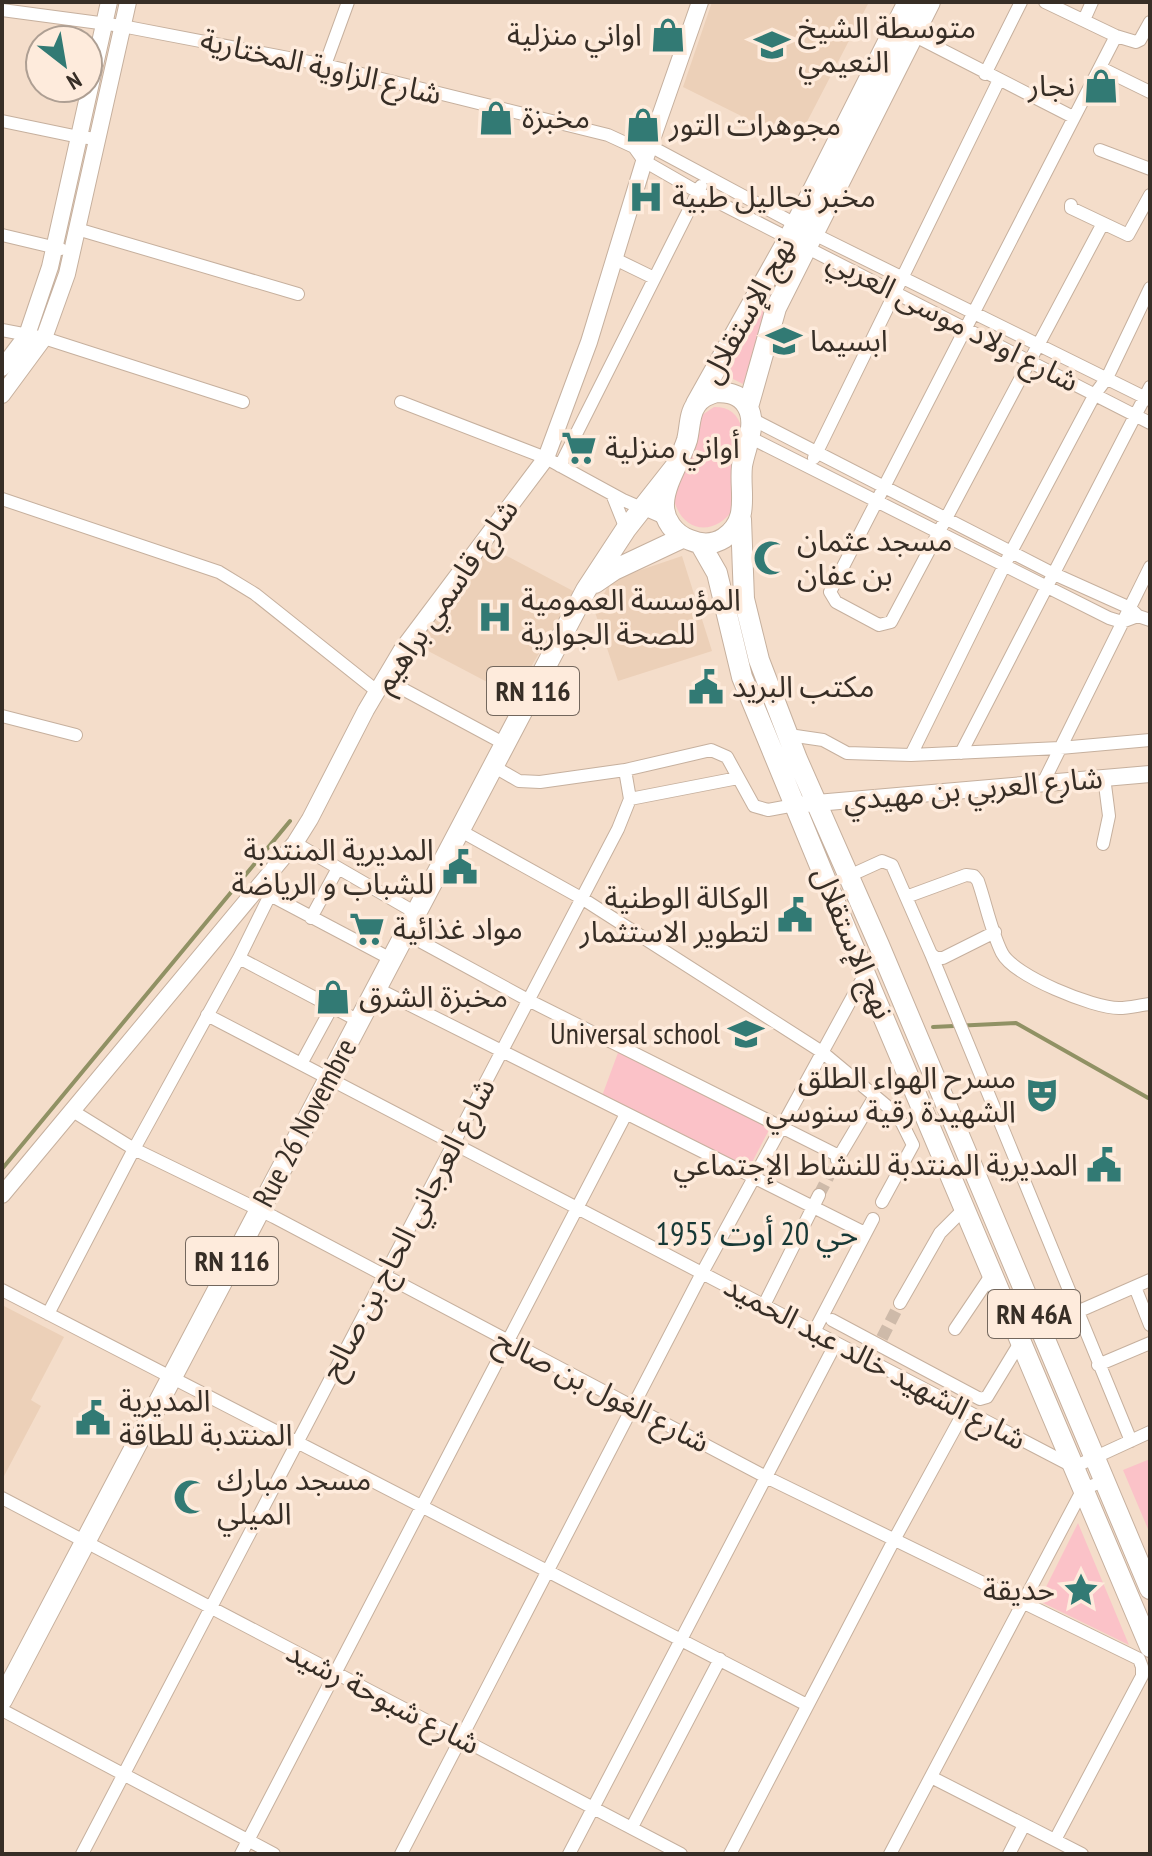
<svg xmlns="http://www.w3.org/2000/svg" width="1152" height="1856" font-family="'PT Sans Narrow','Noto Sans Arabic',sans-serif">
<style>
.built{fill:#ecd0b8}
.green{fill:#fbc2c8}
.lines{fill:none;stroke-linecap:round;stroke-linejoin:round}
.stream{stroke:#909164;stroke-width:4}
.minor-tunnel{stroke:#cebaa9;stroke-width:12;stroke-dasharray:12 6;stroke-linecap:butt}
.minor-casing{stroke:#c6b09e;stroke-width:14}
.tertiary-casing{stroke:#c6b09e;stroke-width:18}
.primary-casing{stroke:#c6b09e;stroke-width:22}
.minor{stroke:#fff;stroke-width:12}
.tertiary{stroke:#fff;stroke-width:16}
.primary{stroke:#fff;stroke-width:20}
.labels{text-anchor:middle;stroke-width:7;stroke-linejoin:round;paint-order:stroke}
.shield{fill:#feebdc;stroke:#73675d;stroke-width:2}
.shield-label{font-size:28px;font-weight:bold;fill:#372e26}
.poi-label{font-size:30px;fill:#372e26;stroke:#feebdc;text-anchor:start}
.street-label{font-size:30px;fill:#372e26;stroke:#feebdc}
.neighbourhood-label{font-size:32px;fill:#173936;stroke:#feebdc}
</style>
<rect width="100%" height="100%" fill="#f4ddca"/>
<!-- built -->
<path class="built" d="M712,2h157l-73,141 -113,-56z
M486,545l89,47 -61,104 -103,-54z
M682,556l30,95 -94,30 -23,-69 16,-32z
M2,1305l62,32 -33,63 10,6 -38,72z"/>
<!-- green -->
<path class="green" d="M788,250l-45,134 -12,-6 -13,3z
M714,407c16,0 24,7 28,22l-8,79c-20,31 -55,24 -61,-13l26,-78z
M619,1050l151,78 -22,42 -146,-74z
M1150,1459v69l-2,1 -25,-59z
M1078,1523l51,122 -90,-44z"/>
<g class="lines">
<!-- stream -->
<path class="stream" d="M933,1027l83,-4 134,76
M2,1169l288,-348"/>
<!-- minor-tunnel -->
<path class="minor-tunnel" d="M819,1195l18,-35
M882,1338l18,-35"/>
<!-- minor casing -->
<g class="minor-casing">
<path id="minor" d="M1045,2l71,34 20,6 4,-2 10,-18
M2,10l120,16 203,39 283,70 26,12 10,14 54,31 452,231
M1084,20l8,-18
M913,35l160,82
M325,65l23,-63
M1101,68l49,24
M985,74l36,-72
M2,121l77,16 19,2
M641,147l9,-1 164,88 336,166
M1100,150l50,19
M1071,205v3l57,27 22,-40
M1102,225l-211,397 -12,3 -43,-23 -6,-10 286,-556
M77,229l221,65
M2,235l59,14
M613,258l41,20
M2,330l42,8 199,64
M401,402l145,56 77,42 44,19
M752,419l300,154 78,35 8,8 12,4
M749,437l360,181 13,4 16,-6
M814,458l185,-378
M560,466l141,-280
M612,494l14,35
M2,499l217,73 36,22 123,98
M386,680l119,64
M2,716l74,19
M789,735l34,5 24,13 64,2 149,-7 90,-8
M961,753l189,-366
M911,755l100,-203 84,-158 12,-16 43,-90
M493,766l26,15 21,1 85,-12 86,-20 16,7 27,49 14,4 27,-5
M1043,783l107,-216
M630,799l108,-21
M459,830l124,69 239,153 66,55 14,16 11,22 -31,57
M295,843l121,70
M1103,844l6,-28 -5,-39
M849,876l33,-15 10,4 39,89 5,4h7l52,-26
M270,895l121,64
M906,897l60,-22 8,1 4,5c8,23 13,50 24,72 12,23 91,55 117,55 10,0 21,-3 31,-4
M311,918l27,-50
M405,933l123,67 311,156
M931,954l200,487
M239,958l120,63
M376,988l489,245
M207,1015l867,452 76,-35
M301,1064l31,-57
M71,1110l63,39 140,68 492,260 373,182
M837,1160l38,-64
M1135,1287l15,38
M2,1290l805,415
M900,1303l40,-70 24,-24
M764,1305l55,-110
M1077,1312l73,-32
M48,1314l86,-165 105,-191 31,-63 -12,-8
M832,1320l148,79 7,-2 34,-56
M955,1329l37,-55
M814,1332l59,-113
M1098,1365l52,-22
M2,1498l679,356
M2,1710l272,144
M931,1777l151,77
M632,1827l88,-168
M1055,1840l87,-164v-9l-3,-8
M82,1854l536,-1025 12,-30 -5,-29
M241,1854l385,-740
M401,1854l301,-581 163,-299
M569,1854l267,-511
M730,1854l164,-314 71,-130
M890,1854l193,-365 21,-8
M1009,1854l15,-29"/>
</g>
<!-- tertiary casing -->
<g class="tertiary-casing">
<path id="tertiary" d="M2,368l25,-33 23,-68 59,-265
M2,395l42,-57 23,-64 61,-272
M805,804l345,-30
M2,1195l293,-352 15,-24 56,-109 35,-59 145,-193 43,-116 54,-177 57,-163"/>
</g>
<!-- primary casing -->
<g class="primary-casing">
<path id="primary" d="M716,392c12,0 24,2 31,14 11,18 -2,41 -5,60 -3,26 9,54 -18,72 -11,7 -22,7 -34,2 -15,-5 -27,-20 -26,-37 1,-21 17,-43 23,-63 3,-11 2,-26 9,-35 5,-8 12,-10 20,-13z
M696,404l93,-166 119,-236
M748,407l28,-99 154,-306
M741,519l3,80 15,61 38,99 82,186 271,644
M701,545l16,28 25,104 101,245 307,725
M595,583l19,-13 68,-32
M2,1700l584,-1110 40,-61 52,-66"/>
</g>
<!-- minor -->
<use href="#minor" class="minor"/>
<!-- tertiary -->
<use href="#tertiary" class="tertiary"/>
<!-- primary -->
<use href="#primary" class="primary"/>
</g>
<!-- icons -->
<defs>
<g id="shop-bare" transform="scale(2.76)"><path d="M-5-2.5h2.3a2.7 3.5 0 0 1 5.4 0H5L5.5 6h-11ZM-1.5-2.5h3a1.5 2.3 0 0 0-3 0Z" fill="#327a74" stroke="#feebdc" stroke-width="2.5" paint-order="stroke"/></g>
<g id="school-bare" transform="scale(2.76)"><path d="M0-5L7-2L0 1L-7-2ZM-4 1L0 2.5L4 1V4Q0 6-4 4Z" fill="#327a74" stroke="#feebdc" stroke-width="2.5" paint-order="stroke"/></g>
<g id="hospital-bare" transform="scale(2.76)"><path d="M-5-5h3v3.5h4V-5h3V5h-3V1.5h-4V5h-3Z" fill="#327a74" stroke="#feebdc" stroke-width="2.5" paint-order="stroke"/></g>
<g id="supermarket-bare" transform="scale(2.76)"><path d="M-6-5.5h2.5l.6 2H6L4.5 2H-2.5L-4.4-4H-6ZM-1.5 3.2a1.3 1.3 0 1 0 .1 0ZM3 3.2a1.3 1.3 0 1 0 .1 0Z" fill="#327a74" stroke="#feebdc" stroke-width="2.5" paint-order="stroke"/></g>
<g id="mosque-bare" transform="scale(2.76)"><path d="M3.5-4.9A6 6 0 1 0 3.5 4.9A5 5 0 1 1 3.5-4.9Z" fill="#327a74" stroke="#feebdc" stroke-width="2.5" paint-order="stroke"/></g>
<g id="civic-bare" transform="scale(2.76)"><path d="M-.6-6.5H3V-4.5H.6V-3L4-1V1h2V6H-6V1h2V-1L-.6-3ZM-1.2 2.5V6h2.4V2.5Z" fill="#327a74" stroke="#feebdc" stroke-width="2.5" paint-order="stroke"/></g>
<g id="theatre-bare" transform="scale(2.76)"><path d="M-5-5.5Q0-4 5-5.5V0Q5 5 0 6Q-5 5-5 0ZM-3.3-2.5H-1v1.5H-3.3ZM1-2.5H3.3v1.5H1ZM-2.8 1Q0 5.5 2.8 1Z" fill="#327a74" stroke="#feebdc" stroke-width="2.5" paint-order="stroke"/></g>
<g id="sight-bare" transform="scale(2.76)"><path d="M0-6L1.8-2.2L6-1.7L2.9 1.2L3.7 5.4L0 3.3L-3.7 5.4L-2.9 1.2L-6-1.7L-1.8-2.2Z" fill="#327a74" stroke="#feebdc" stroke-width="2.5" paint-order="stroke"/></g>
</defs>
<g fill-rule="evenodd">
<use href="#shop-bare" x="668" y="35"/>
<use href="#school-bare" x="772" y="45"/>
<use href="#shop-bare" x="1101" y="86"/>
<use href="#shop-bare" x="496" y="118"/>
<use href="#shop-bare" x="643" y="125"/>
<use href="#hospital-bare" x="646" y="197"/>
<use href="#school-bare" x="784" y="341"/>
<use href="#supermarket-bare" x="579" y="448"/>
<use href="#mosque-bare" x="771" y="558"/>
<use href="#hospital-bare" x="495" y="617"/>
<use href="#civic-bare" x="706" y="687"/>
<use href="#civic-bare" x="460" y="867"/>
<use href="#civic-bare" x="795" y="915"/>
<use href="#supermarket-bare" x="367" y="929"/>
<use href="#shop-bare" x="333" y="997"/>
<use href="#school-bare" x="746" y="1034"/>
<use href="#theatre-bare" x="1042" y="1095"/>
<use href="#civic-bare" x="1104" y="1165"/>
<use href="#civic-bare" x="93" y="1418"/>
<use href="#mosque-bare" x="191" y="1497"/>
<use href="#sight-bare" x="1081" y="1590"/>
</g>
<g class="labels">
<!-- shield labels -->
<g class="shield">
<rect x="487" y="667" width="92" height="48" rx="6"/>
<rect x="186" y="1237" width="92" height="48" rx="6"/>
<rect x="988" y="1290" width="92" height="48" rx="6"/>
</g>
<g class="shield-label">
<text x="533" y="701">RN 116</text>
<text x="232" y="1271">RN 116</text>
<text x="1034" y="1324">RN 46A</text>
</g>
<!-- poi labels -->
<g class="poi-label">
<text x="798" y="38">متوسطة الشيخ<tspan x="798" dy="34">النعيمي</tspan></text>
<text x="642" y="45" text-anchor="end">اواني منزلية</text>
<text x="1075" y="96" text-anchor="end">نجار</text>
<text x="522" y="128">مخبزة</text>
<text x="669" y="135">مجوهرات التور</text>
<text x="672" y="207">مخبر تحاليل طبية</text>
<text x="810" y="351">ابسيما</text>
<text x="605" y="458">أواني منزلية</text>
<text x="797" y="551">مسجد عثمان<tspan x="797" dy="34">بن عفان</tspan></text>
<text x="521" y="610">المؤسسة العمومية<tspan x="521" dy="34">للصحة الجوارية</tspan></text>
<text x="732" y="697">مكتب البريد</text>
<text x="434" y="860" text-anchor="end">المديرية المنتدبة<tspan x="434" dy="34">للشباب و الرياضة</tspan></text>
<text x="769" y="908" text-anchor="end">الوكالة الوطنية<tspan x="769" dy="34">لتطوير الاستثمار</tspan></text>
<text x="393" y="939">مواد غذائية</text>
<text x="359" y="1007">مخبزة الشرق</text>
<text x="720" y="1044" text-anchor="end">Universal school</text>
<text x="1016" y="1088" text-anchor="end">مسرح الهواء الطلق<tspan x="1016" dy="34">الشهيدة رقية سنوسي</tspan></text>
<text x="1078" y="1175" text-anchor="end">المديرية المنتدبة للنشاط الإجتماعي</text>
<text x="119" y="1411">المديرية<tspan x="119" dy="34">المنتدبة للطاقة</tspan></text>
<text x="217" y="1490">مسجد مبارك<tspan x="217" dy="34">الميلي</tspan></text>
<text x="1055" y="1600" text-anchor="end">حديقة</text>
</g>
<!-- street labels -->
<g class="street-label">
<text transform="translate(321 67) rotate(13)" y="10">شارع الزاوية المختارية</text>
<text transform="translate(748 310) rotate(-61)" y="10">نهج الإستقلال</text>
<text transform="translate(953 321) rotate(27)" y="10">شارع اولاد موسى العربي</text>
<text transform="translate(446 596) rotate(-55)" y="10">شارع قاسمي براهيم</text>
<text transform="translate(973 789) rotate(-5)" y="10">شارع العربي بن مهيدي</text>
<text transform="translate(853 943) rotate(67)" y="10">نهج الإستقلال</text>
<text transform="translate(305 1123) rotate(-62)" y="10">Rue 26 Novembre</text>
<text transform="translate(408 1229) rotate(-62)" y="10">شارع العرجاني الحاج بن صالح</text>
<text transform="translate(875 1363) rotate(28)" y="10">شارع الشهيد خالد عبد الحميد</text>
<text transform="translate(602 1391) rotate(27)" y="10">شارع الغول بن صالح</text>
<text transform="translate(383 1698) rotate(27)" y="10">شارع شبوحة رشيد</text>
</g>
<!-- neighbourhood labels -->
<g class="neighbourhood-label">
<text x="757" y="1245">حي 20 أوت 1955</text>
</g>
</g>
<!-- border -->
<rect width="1152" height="1856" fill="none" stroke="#372e26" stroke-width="8"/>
<!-- north arrow -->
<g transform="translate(64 64) rotate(149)"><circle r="38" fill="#feebdc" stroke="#ae9f93" stroke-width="2"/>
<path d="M0-6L14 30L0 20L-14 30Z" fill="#327a74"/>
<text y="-12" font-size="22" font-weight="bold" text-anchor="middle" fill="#372e26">N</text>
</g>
</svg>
